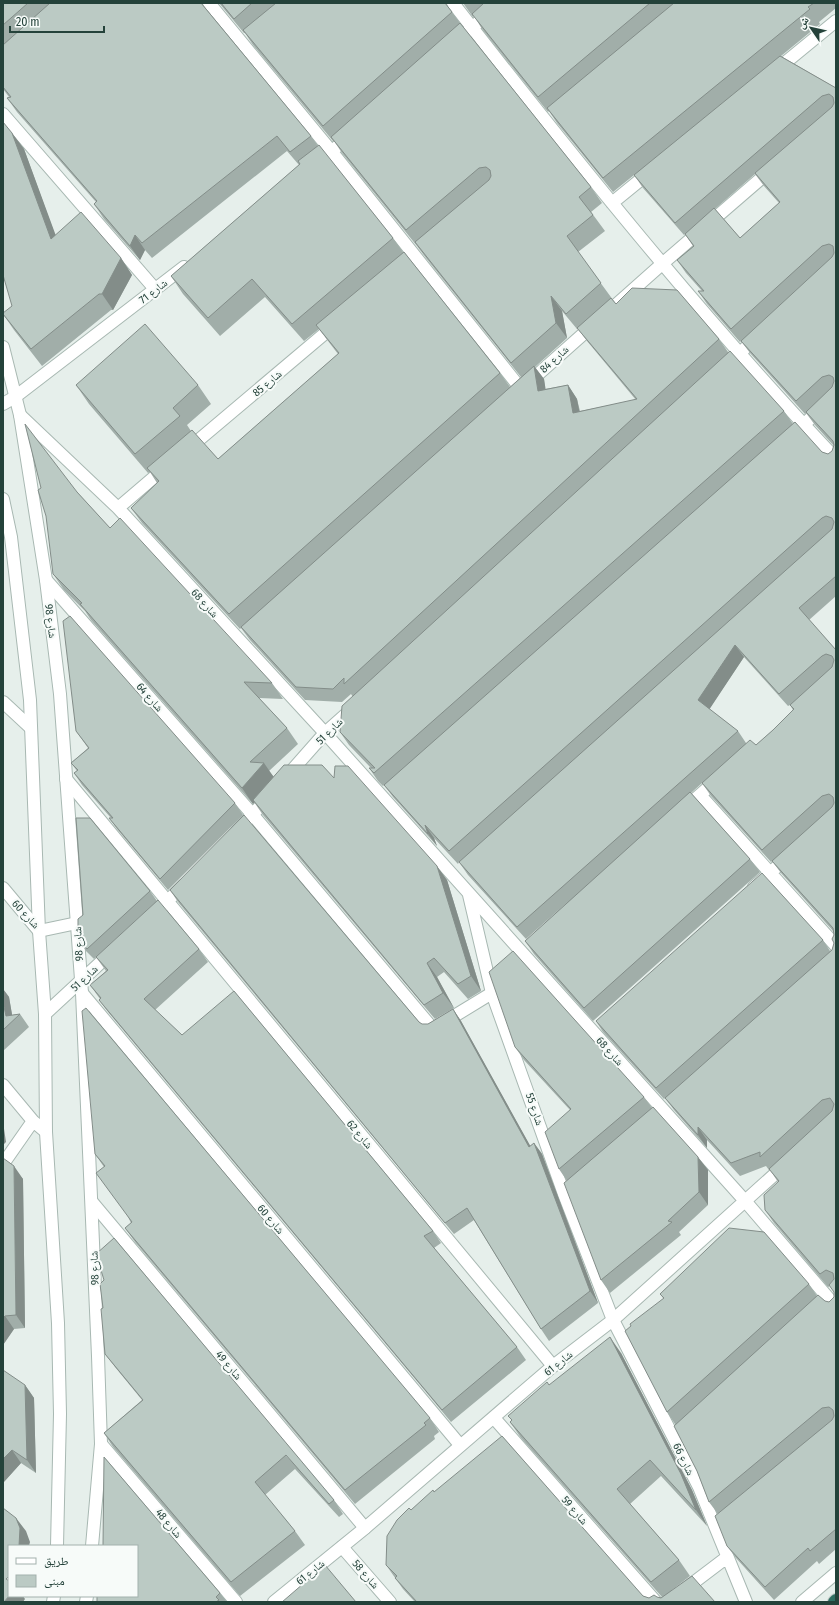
<svg xmlns="http://www.w3.org/2000/svg" width="839" height="1605" font-family="'Fira Sans Condensed','Noto Naskh Arabic',sans-serif">
<style>
.lines{fill:none;stroke-linecap:round;stroke-linejoin:round}
.minor-casing{stroke:#a8b8b2;stroke-width:14}
.tertiary-casing{stroke:#a8b8b2;stroke-width:14}
.motorway-casing{stroke:#c2cac8;stroke-width:14}
.minor{stroke:#fff;stroke-width:12}
.tertiary{stroke:#fff;stroke-width:12}
.motorway{stroke:#2f6f62;stroke-width:12}
.wall{fill:#a1aea9;fill-rule:evenodd}
.shaded-wall{fill:#838d89}
.building{fill:#bbcac4;stroke:#838d89}
.labels{text-anchor:middle;stroke-width:4;stroke-linejoin:round;paint-order:stroke}
.street-label{font-size:11px;fill:#24423a;stroke:#f7fbf9}
</style>
<rect width="100%" height="100%" fill="#e6efeb"/>
<g class="lines">
<!-- minor casing -->
<g class="minor-casing">
<path id="minor" d="M209,3l123,149 189,237
M453,3c122,157 247,312 383,456
M455,43l45,-40
M775,71l61,-50
M3,114l152,175
M315,165l35,-29
M612,203l38,-31
M724,368l33,-31
M527,384l135,-120 110,-95
M3,404l12,-7 169,-130
M20,415l98,93 207,225 421,469 90,105
M788,439l48,-44
M188,449l148,-125
M118,508l48,-41
M46,580l207,235 180,214 59,-36
M3,702l28,26
M287,776l38,-43 27,-24
M66,779l487,587
M700,795l136,151
M684,809l34,-30
M237,831l32,-34
M754,887l34,-30
M3,888l36,43 38,-8
M469,895l23,98 72,201 49,126 86,167 47,115
M151,917l33,-32
M82,993l378,452
M45,1014l67,-62
M3,1085l30,36 13,11
M3,1164l30,-43
M92,1202l273,326
M494,1418l162,184
M101,1444l135,158
M342,1547l48,55
M668,1602l58,-44"/>
</g>
<!-- tertiary casing -->
<g class="tertiary-casing">
<path id="tertiary" d="M3,347l17,68 26,165 14,114 22,299 16,363 3,88 -9,102
M3,499l8,38 19,163 9,231 6,83 1,118 12,191 2,91 -3,132
M53,1602l1,-6
M86,1602l1,-6
M274,1602l91,-74 188,-162 60,-46 172,-155
M802,1602l34,-29"/>
</g>
<!-- motorway casing -->
<g class="motorway-casing">
<path id="motorway" d="M834,1602l2,-2"/>
</g>
<!-- minor -->
<use href="#minor" class="minor"/>
<!-- tertiary -->
<use href="#tertiary" class="tertiary"/>
<!-- motorway -->
<use href="#motorway" class="motorway"/>
</g>
<!-- wall -->
<path class="wall" d="M3,3h199l1,2 108,131 7,10 75,92 10,14 97,121 10,14 11,-10 -95,-119 -9,-12 -75,-93 -8,-12h-1l-80,-96 -8,-12h-1l-25,-30h227v1l14,19 131,164 11,16 -11,9 14,19 -27,21 38,52 103,35 9,13 56,59 9,13 29,28 6,2 4,-3 2,-5 -19,-21 -9,-12 -1,1 -55,-61 -9,-12 -1,1 -33,-38 -9,-13h4l-16,-18 -9,-13 16,-14 -8,-12 -1,1 -41,-47 -9,-13 -21,17 -56,-69 -8,-12 -1,1 -66,-83 -8,-13 -1,1 -10,-14h373v5l-17,14 1,2 -39,32 55,32v508l-27,24 27,30v899l-17,15 -2,-3 -43,39 -38,-42 -9,-12 -9,-32 -9,-12 -12,-31 -22,-47 -8,-12 -4,-114 -3,-4 149,-10 8,12 8,5 4,1 5,-5v-5l-4,-6 -2,1 -54,-64 -9,-13 13,-28 -8,-12h-1l-3,-4 -26,10 -33,-36v8l-33,-38 -9,-12 -1,1 -61,-67 -7,-11 227,-81 7,11 2,-1 2,-7v-11l-53,-59 -9,-12 -1,1 -60,-66 -9,-13 -11,10 59,66 10,13 -167,149 -59,-67 -9,-13 46,-42 -45,40 -58,-64 -9,-13 -1,2 -24,-26 3,8 -44,-49 -9,-12 -1,1 -5,-5 -9,-13h2l-22,-23 -9,-13 13,-35 -2,-3 -9,8 -37,-2 -55,-60 -9,-12 -1,1 -98,-106 -11,-15 26,-25 -7,-11 -2,1 -59,-69 -13,-19h122l13,19 -24,21 4,6 27,28 120,-105 -10,-13 -9,-12 -15,12 -39,-44 -45,39 -37,-42 -12,-18 128,-111 -12,-14 -135,107 -7,-8 -5,10 -36,-41 -10,-15 2,-2 -79,-90 -10,-14 2,-1 -6,-8zM755,174l9,12 15,17 -39,35 -25,-29zM562,311l15,18h1l9,12 49,59 -56,11 -3,-12 -9,-14 -23,4 -1,-10 -9,-12 32,-29zM744,657l44,49 2,-1 3,5 -20,20 -17,15 -10,-2 -8,-12 -29,-22z
M12,133l12,16 31,86 66,23 11,17 -19,35h-2l-69,56 -28,-36 -11,-16 9,-8z
M77,492l33,36 162,155 11,16 -24,-1 28,30 11,16 -29,27 5,6 60,1 113,102 34,111 -13,8 -24,-27 -7,5 17,31 -19,11 -172,-204 -9,-13 -1,2 -162,-184 -6,-9 -21,-21 -11,-16z
M76,731l159,72 8,12 -75,75 -51,-61 -8,-11h2l-29,-33 -8,-12 3,-2 -6,-8 17,-15z
M170,890l252,134h6l25,-15 8,12 69,125 4,-3 8,11 56,149 -49,38 -8,-12 -67,-109 -20,14 -276,-332z
M150,891l7,10 -63,58 -8,-8 -6,-10 2,-9 -4,-5z
M199,949l9,13 -53,48 27,25 251,196 8,12 -7,5 83,99 9,13 -75,62 -343,-410 -9,-12 1,-1 -10,-14 16,-14 -10,-14z
M3,989l6,8 3,18 8,-1 9,13 -26,24z
M515,1047l129,50 8,11 56,62v35l-29,27 2,3 -71,58 -9,-13 -34,-99 -8,-12 11,-59 -46,-50z
M95,1154l335,264 9,14 -5,4 1,3 -80,65 -220,-262 -10,-14 6,-5 -27,-56z
M3,1158l20,21 2,149 -11,1 -11,16z
M100,1284l234,216 9,14 -4,3 -44,-48 -30,26 30,36 10,14 -65,51 -127,-149 -9,-14 38,-33 -27,-33 -10,-13 -2,-46z
M621,1353l71,137 15,36 -46,-50 -31,28 49,56 11,16 -18,14 43,12h-300l-12,-13 -17,-24 25,-55 23,-18 209,104 6,2 13,-1 -141,-159 -11,-16 2,-2 -4,-4 41,-31z
M25,1385l9,13 2,75 -15,-10 -18,20z
M220,1593l7,9h-130z"/>
<!-- shaded-wall -->
<path class="shaded-wall" d="M12,133l12,16 39,106 -12,-16z
M135,235l10,15 -5,10 -10,-14z
M121,258l11,17 -19,35 -11,-16z
M551,296l11,15 5,27 -11,-15z
M534,366l10,13 4,25 -10,-13z
M568,385l9,14 5,27 -9,-13z
M735,645l9,12 -37,56 -9,-13z
M264,763l11,16 -22,25 -11,-16z
M425,825l9,13 3,8 -9,-12z
M437,866l10,14 34,111 -10,-15z
M427,963l10,14 17,31 -11,-15z
M3,989l6,8 4,23 -7,-4 -3,-14z
M453,1009l8,12 76,137 -8,-11z
M3,1122l3,20 -3,3z
M698,1127l9,13v8l-9,-13z
M534,1143l8,11 56,149 -8,-12z
M698,1157l10,13v35l-9,-13z
M14,1166l9,13 2,149 -9,-13z
M5,1316l9,13 -11,16v-27z
M610,1337l11,16 71,137 15,36 -11,-16z
M25,1385l9,13 2,75 -9,-13z
M12,1450l9,13 -18,20v-24z
M16,1518l10,13 4,11 -1,4h-10z
M9,1596h14l2,3 -2,3h-19z"/>
<!-- building -->
<path class="building" d="M3,3h25l-25,22z
M50,3h151l110,133 -21,16 -13,-16 -135,107 -7,-8 -5,11 -36,-42 3,-3 -90,-103 4,-1 -8,-10v-42z
M221,3h31l-18,16z
M276,3h169l7,9 -129,114 -80,-96z
M484,3h166l-112,94 -66,-83z
M674,3h140l-6,4 2,2 -207,169 -56,-70z
M460,23l131,164 -12,10 14,18 -26,21 34,47 -35,31 -15,-18 5,27 -45,40 -96,-121 74,-62 2,-4 -1,-6 -4,-3 -7,1 -73,62 -75,-93z
M780,56l56,32v488l-37,32 37,42v879l-26,22 -2,-3 -43,39 -38,-41 -12,-30 117,-96 2,-4 -1,-6 -4,-3 -7,1 -113,94 -12,-31 -23,-45 144,-131 7,6 4,1 5,-5v-5l-5,-7 5,-6 -1,-6 -7,-3 -6,4 -55,-64 -1,-15 15,-14 -10,-12 63,-58 2,-7 -4,-6 -8,2 -62,57v-5l-29,11 -33,-36v8l-33,-37 167,-148 2,-7 -2,-4 2,-4 -1,-7 -61,-67 60,-54 2,-4 -1,-6 -4,-3 -7,2 -60,54 -60,-67 48,-43 6,5 17,-15 21,-21 -4,-4 42,-38 2,-7 -2,-4 -6,-2 -4,2 -43,38 -44,-49 -37,55 40,31 -221,196 -58,-65 373,-333 2,-7 -2,-4 -6,-2 -4,2 -373,333 -24,-26 3,9 -44,-49 411,-363 27,30 6,2 4,-3 2,-6 -1,-4 -27,-29 26,-25 2,-6 -1,-4 -4,-2 -7,2 -26,24 -55,-60 91,-84 2,-4 -1,-7 -4,-2 -7,2 -91,83 -33,-38h6l-27,-31 17,-14 -9,-12 29,-26 26,30 40,-36 -25,-29 77,-66 2,-4 -1,-6 -4,-3 -7,2 -147,127 -41,-48z
M3,122l9,11 39,106 30,-27 40,46 -19,36h-3l-68,55 -28,-35v-1l9,-7 -9,-31z
M319,145l74,93 -101,86 -40,-45 -44,39 -37,-42 129,-112 -2,-3z
M404,252l96,121 -271,241 -98,-106 28,-27 -12,-13 45,-38 26,29 121,-106 -23,-28z
M632,288l45,2 42,49 -375,345v-6l-11,11 -37,-2 -55,-60 293,-261 4,25 30,-6 5,28 64,-14 -60,-71 34,-30 5,6z
M145,324l53,61 -25,23 7,8 -45,38 -59,-69z
M730,351l54,60 -410,362 -5,-5h6l-35,-36 2,-26z
M25,424l52,68 33,36 10,-10 152,165 -28,-1 43,46 -37,34 14,1 -22,25 -162,-184 2,-1 -29,-29 -7,-58 -8,-26 3,-2z
M70,616l165,187 -75,76 -51,-61h4l-39,-45 4,-3 -7,-7 18,-15 -13,-17 -13,-110z
M284,765h38l12,13 1,-12h13l89,100 34,110 -13,8 -24,-26 -7,5 16,30 -19,12 -171,-205z
M690,792l60,67 -166,149 -59,-67z
M244,815l175,207 3,2h6l25,-15 76,138 5,-4 56,148 -49,38 -74,-121 -22,15 -275,-333z
M76,818h14l60,73 -63,58 -7,-8 -1,-5 4,-4 -5,-5v-8l5,-4z
M762,873l61,67 -167,148 -60,-67z
M158,900l41,49 -55,50 38,36 52,-44 199,240 -9,5 93,111 -75,63 -343,-410 2,-2 -11,-13 18,-15 -12,-13z
M513,951l131,146 -85,72 -14,-37 26,-23 -56,-62 -26,-75z
M3,1002l3,14 14,-2 -17,16z
M86,1008l344,410 -6,5 2,2 -81,65 -220,-262 7,-6 -36,-49 9,-7 -10,-12 -13,-143z
M653,1107l45,50 1,35 -31,29 4,1 -71,58 -37,-97z
M3,1158l11,8 2,149 -11,1 -2,2z
M729,1228l35,4 45,52 -142,128 -42,-81 6,-5 -1,-2 34,-26 -4,-4z
M114,1238l220,262 -5,4 -43,-49 -31,27 40,49 -64,51 -127,-149 39,-33 -38,-46 -4,-45 2,-1 -3,-24 4,-4 -8,-26z
M610,1337l71,137 15,36 -46,-50 -33,29 62,71 -28,22 -141,-160 2,-2 -4,-4 39,-34 2,3z
M3,1370l22,15 2,75 -15,-10 -9,9z
M502,1436l141,160 6,2 5,-3 3,2 4,1 31,-22 23,26h-298l-22,-24 2,-2 -11,-11 1,-29 10,-16 12,-12 2,2 22,-20 1,2z
M104,1457l116,136 -4,4 3,3 -3,2h-119v-6h40v-50h-34z
M3,1508l13,10 4,10 -1,18h-10v30l-3,3 3,2v15l-5,6h-1z
M325,1565l31,37h-74z"/>
<g class="labels">
<!-- street labels -->
<g class="street-label">
<text transform="translate(153 291) rotate(-38)" y="4">شارع 71</text>
<text transform="translate(554 359) rotate(-42)" y="4">شارع 84</text>
<text transform="translate(267 383) rotate(-40)" y="4">شارع 85</text>
<text transform="translate(205 603) rotate(48)" y="4">شارع 68</text>
<text transform="translate(51 621) rotate(83)" y="4">شارع 98</text>
<text transform="translate(150 697) rotate(49)" y="4">شارع 64</text>
<text transform="translate(329 731) rotate(-45)" y="4">شارع 51</text>
<text transform="translate(26 914) rotate(47)" y="4">شارع 60</text>
<text transform="translate(78 944) rotate(-93)" y="4">شارع 98</text>
<text transform="translate(84 978) rotate(-43)" y="4">شارع 51</text>
<text transform="translate(610 1051) rotate(48)" y="4">شارع 68</text>
<text transform="translate(535 1109) rotate(71)" y="4">شارع 55</text>
<text transform="translate(360 1134) rotate(50)" y="4">شارع 62</text>
<text transform="translate(271 1219) rotate(50)" y="4">شارع 60</text>
<text transform="translate(94 1268) rotate(-92)" y="4">شارع 98</text>
<text transform="translate(558 1363) rotate(-39)" y="4">شارع 61</text>
<text transform="translate(229 1365) rotate(50)" y="4">شارع 49</text>
<text transform="translate(684 1459) rotate(64)" y="4">شارع 66</text>
<text transform="translate(575 1510) rotate(49)" y="4">شارع 59</text>
<text transform="translate(169 1523) rotate(50)" y="4">شارع 48</text>
<text transform="translate(310 1572) rotate(-39)" y="4">شارع 61</text>
<text transform="translate(366 1574) rotate(49)" y="4">شارع 58</text>
</g>
</g>
<!-- border -->
<rect width="839" height="1605" fill="none" stroke="#24423a" stroke-width="8"/>
<!-- legend -->
<rect x="8" y="1545" width="130" height="52" fill="#f7fbf9" stroke="#a3b1ad"/>
<rect x="16" y="1558" width="20" height="6" fill="#ffffff" stroke="#a3b1ad"/>
<text x="44" y="1565" font-size="12" fill="#24423a">طريق</text>
<rect x="16" y="1575" width="20" height="12" fill="#bbcac4" stroke="#a3b1ad"/>
<text x="44" y="1585" font-size="12" fill="#24423a">مبنى</text>
<!-- north arrow -->
<g transform="translate(811 28) rotate(304)" stroke="#f7fbf9" stroke-width="3" paint-order="stroke">
<path d="M0-3L7 15L0 10L-7 15Z" fill="#24423a"/>
<text y="-6" font-size="11" font-weight="bold" text-anchor="middle" fill="#24423a">ش</text>
</g>
<!-- scale -->
<path d="M10 26v6h94v-6" fill="none" stroke="#24423a" stroke-width="2"/>
<text x="16" y="26" font-size="12" fill="#24423a" stroke="#f7fbf9" stroke-width="3" paint-order="stroke">20 m</text>
</svg>
